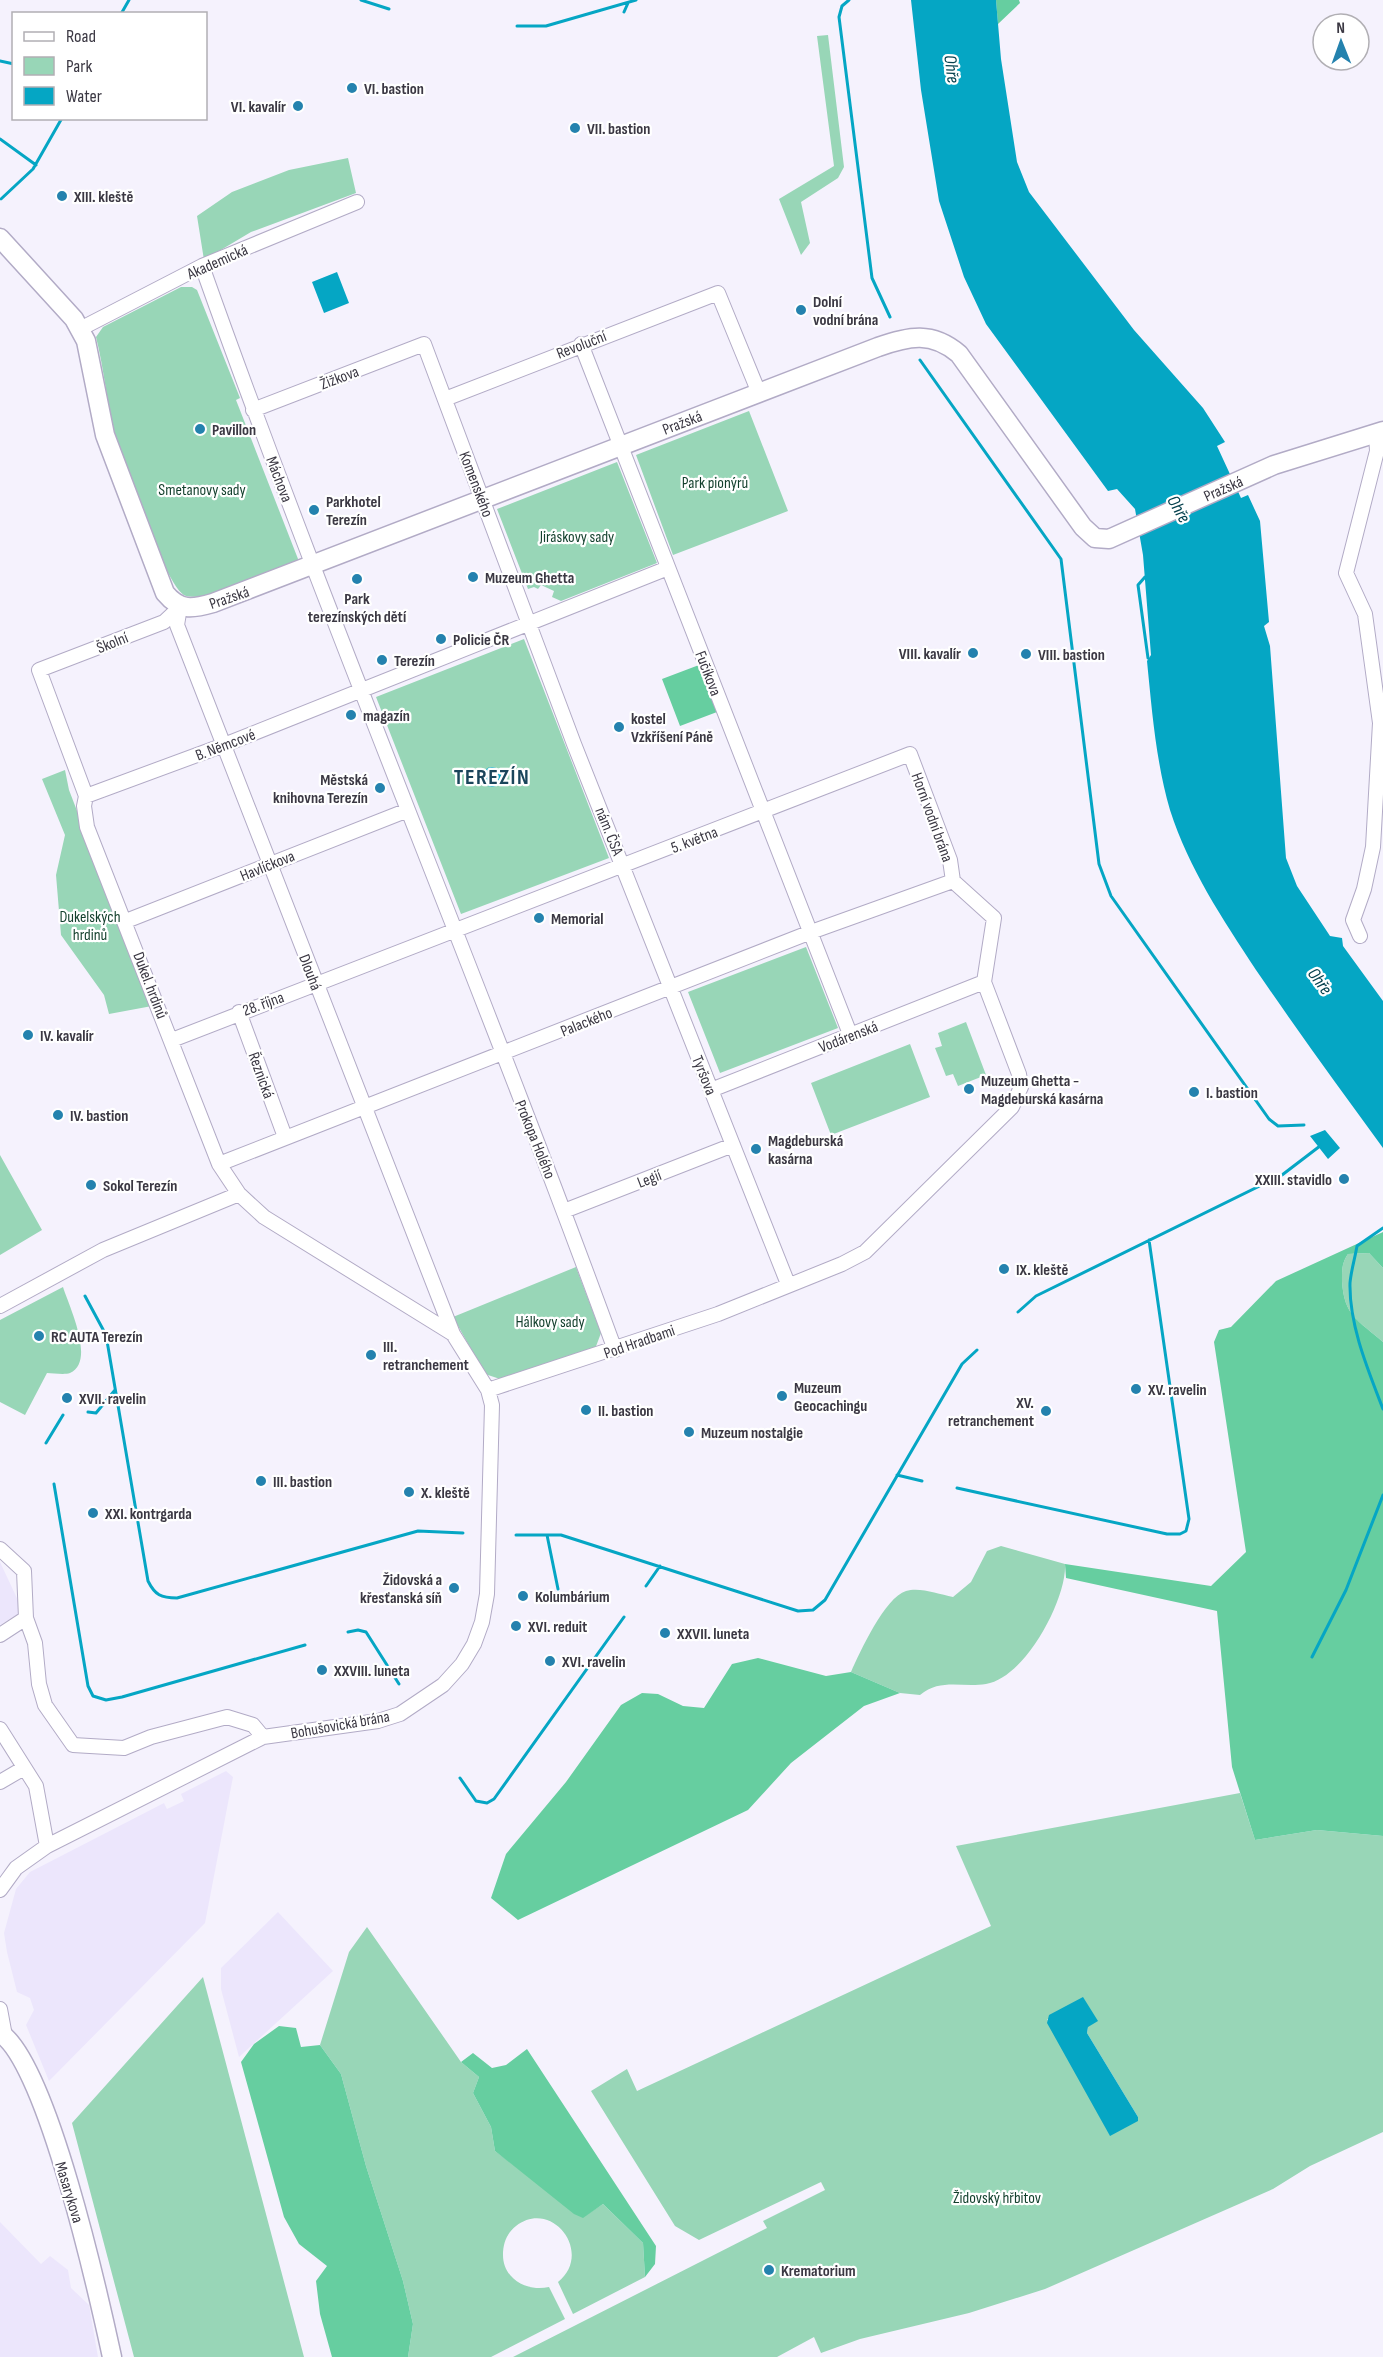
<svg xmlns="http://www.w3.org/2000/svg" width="1383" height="2357" font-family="'Sofia Sans Condensed',sans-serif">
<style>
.built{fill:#ece6fc}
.green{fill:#98d6b7;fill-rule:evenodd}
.forest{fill:#66cea0}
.water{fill:#05a6c4}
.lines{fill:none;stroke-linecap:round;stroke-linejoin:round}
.stream{stroke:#05a6c4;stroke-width:3}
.street-casing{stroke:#b2abc6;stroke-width:16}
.secondary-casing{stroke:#b2abc6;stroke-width:21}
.street{stroke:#fff;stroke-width:14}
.secondary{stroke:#fff;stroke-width:18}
.poi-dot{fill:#2482ae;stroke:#fff;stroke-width:2}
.labels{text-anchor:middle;stroke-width:4.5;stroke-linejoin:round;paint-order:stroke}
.poi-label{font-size:16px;font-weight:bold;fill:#3b3843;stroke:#fff;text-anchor:start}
.street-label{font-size:16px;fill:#3b3843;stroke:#fff}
.park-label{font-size:16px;fill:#123f2c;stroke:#fff}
.water-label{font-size:18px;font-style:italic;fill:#05414e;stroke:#fff}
.district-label{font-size:22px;font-weight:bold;letter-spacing:1.5px;fill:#1a455b;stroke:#fff}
</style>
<rect width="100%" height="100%" fill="#f5f2fd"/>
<!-- built -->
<path class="built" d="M0,1562l23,49 -23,14z
M226,1771l7,6 -28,146 -156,158 -23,-56 8,-15 -4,-12 -13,-6 -10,-40 -3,-19 12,-44 14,-17 134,-69 3,6 17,-8 -3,-7z
M278,1912l55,59 -94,86 -18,-68v-21z
M0,2222l41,42 9,-8 18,14 3,18 18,17 9,52h-98z"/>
<!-- green -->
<path class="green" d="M828,35l16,132 -6,11 -37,24 9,41 -9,12 -22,-56 55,-33 -17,-130z
M348,158l8,35 -105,39 -47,28 -7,-44 35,-24 57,-22z
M181,287h11l5,3 43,108 -4,2 64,164c-23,7 -94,38 -114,32 -19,-5 -65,-137 -71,-160 -8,-33 -11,-67 -19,-99l7,-10z
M749,411l39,100 -115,44 -37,-100z
M617,462l40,101 -96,38 -9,-4 2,-6 -13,-6 -3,4 -4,-2 -6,2 -31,-80z
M524,639l85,219 -148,56 -85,-217z
M65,770l4,20 83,216 -43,8 -5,-19 -43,-60 -5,-60 9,-40 -23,-56z
M806,947l32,81 -118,45 -32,-81z
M966,1022l20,53 -28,11 -5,-12 -7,2 -11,-28 7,-2 -4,-13z
M910,1044l20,53 -99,38 -20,-52z
M0,1155l42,75 -42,25z
M1369,1253l14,15v74c-25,-22 -39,-26 -41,-61 0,-12 0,-18 6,-27z
M576,1267l25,66 -6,16 -95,30 -15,-5 -32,-57z
M63,1287c6,19 33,75 7,86 -6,2 -17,0 -23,0l-22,42 -25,-13v-82z
M1001,1546l64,18c2,35 -40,114 -79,120 -24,4 -45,-6 -66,11l-20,-2 -49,-21c9,-20 34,-75 55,-81 14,-4 32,3 47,6l18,-15 16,-31z
M1240,1793l15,47 62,-10 66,6v296l-73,34 -37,23 -228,100 -76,24 -109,26 -39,14 -7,-16 -37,20h-264l254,-129 -4,-7 62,-31 -4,-8 -122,58 -24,-14 -84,-135 36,-22 10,22 354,-165 -35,-80zM1047,2019l41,8 -1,6 51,84 -28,18z
M367,1927l94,135 18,15 -6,16 18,34 4,24 88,66 20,-13 40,39 2,34 -72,37 -15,-32c36,-29 -6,-84 -42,-56 -9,7 -13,17 -13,29 0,24 24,37 46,32l16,32 -74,38h-83l5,-33 -10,-43 -37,-115 -25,-92 -21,-29 29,-93z
M203,1977l101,380h-170l-62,-234z"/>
<!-- forest -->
<path class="forest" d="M996,0h23l1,3 -22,21z
M699,665l18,47 -37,14 -18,-47z
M1383,1232v36l-14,-15 -21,1c-6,9 -6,15 -6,27 2,35 16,39 41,61v494l-66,-6 -62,10 -23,-73 -15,-156 -151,-33 -1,-14 146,22 35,-34 -32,-210 5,-12 12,-3 45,-46z
M758,1658l68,18 25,-4 49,21 -36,13 -73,57 -43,47 -230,110 -27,-22 15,-44 60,-72 55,-77 21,-12 16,1 25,12 21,2 28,-44z
M279,2026l17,2 5,19 19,-2 21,29 25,92 37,115 10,43 -5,33h-76l-12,-43 -4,-33 11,-15 -28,-22 -15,-27 -43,-155 13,-18z
M527,2049l129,197 -1,18 -10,13 -2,-34 -40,-39 -20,14 -9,-4 -79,-63 -4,-24 -18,-34 6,-16 -18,-15 12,-9 19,15 14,-3z"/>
<!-- water -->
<path class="water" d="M911,0h85l5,59 16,103 12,30 105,138 69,78 22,34 -8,4 24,52 7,-3 12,26 9,101 -5,4 6,20 16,212 11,28 33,50 12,2 1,8 40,55v147c-43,-59 -86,-118 -127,-178 -34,-52 -67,-101 -86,-160 -14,-48 -18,-99 -23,-149l4,-6 -8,-100 -8,-46 -18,-20 -9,2 -122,-167 -22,-47 -25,-76 -18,-111z
M337,272l12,31 -25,10 -12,-31z
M482 777a10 10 0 1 1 20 0a10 10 0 1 1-20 0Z
M1325,1130l15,18 -12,11 -18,-23z
M1083,1997l15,24 -10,6 -1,6 51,84v4l-28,15 -63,-113 2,-8z"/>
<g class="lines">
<!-- stream -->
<path class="stream" d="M361,0l28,9
M849,0l-7,6 -3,11 33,261 18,39
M624,12l4,-9
M121,14l8,-14
M517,26h29l90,-26
M0,61l14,3
M0,139l36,26
M1,199l32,-30 29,-51
M920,360l141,199 38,305 12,32 158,223 9,7 26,-1
M1145,577l-7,8 10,73
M1383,1228l-26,18c-2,12 -6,25 -7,37 -1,42 18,87 33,126
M85,1296l21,39 42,246c7,14 13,17 29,17l241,-67 45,2
M1018,1312l18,-16 246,-121 38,-29
M88,1412l8,1 19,-23
M46,1443l17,-28
M897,1475l25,6
M54,1484l34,202 5,10 13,4 16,-3 183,-52
M957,1488l210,46h13l6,-3 3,-12 -40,-279
M516,1535h45l237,76 15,-1 12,-10 137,-236 15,-14
M547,1535l11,54
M646,1586l14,-20
M348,1632l10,-2 8,2 33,52
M1312,1657l34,-67 37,-95
M460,1778l16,23 11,2 7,-4 130,-182"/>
<!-- street casing -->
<g class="street-casing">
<path id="street" d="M202,266c129,364 280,719 413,1084
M80,329l122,-63 155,-64
M581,344l269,690
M445,399l273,-106 41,100
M253,410l171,-66 150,400 214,540
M180,607l-16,15 -125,48 47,126 -2,10 3,21 132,337 20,30 25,23 189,117
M86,796l138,-51 444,-177
M126,921l282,-111
M1360,936l-7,-16 11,-31 9,-42 7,-124 -15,-109 -19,-41 31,-122 -1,-18
M239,1012l46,125
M172,1040l738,-286 40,106 3,21 41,37 -10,64 35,92 2,13 -9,20 -147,145 -23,12 -124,50 -230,76
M711,1090l273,-108
M219,1164l592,-232 142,-51
M564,1211l169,-66
M0,1306l103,-56 136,-56
M0,1549l24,22 2,47 9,25 4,41 6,21 28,40 51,3 27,-11 76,-20 26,8 10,12
M0,1635l26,-17
M0,1729l36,57 11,60
M0,1782l24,-14
M0,1890l16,-22 31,-22 216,-109 115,-16 22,-7 43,-29 19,-21 12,-20 8,-22 5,-28 5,-189 -4,-15 -35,-56 -276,-709 3,-18
M0,2009l5,27"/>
</g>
<!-- secondary casing -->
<g class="secondary-casing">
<path id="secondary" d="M0,238l74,81 12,22 19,94 60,158c15,18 27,16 48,10l665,-256c31,-11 54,-16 81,7l124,173 12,11 14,1 165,-74 109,-34
M0,2033c47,29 99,264 112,324"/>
</g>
<!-- street -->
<use href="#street" class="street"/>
<!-- secondary -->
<use href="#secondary" class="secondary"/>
</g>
<!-- markers -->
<g class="poi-dot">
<circle cx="352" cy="88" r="6"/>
<circle cx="298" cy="106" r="6"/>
<circle cx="575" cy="128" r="6"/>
<circle cx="62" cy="196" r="6"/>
<circle cx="801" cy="310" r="6"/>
<circle cx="200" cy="429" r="6"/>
<circle cx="314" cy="510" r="6"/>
<circle cx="473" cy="577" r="6"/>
<circle cx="357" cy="579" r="6"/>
<circle cx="441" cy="639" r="6"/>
<circle cx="973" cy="653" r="6"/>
<circle cx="1026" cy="654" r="6"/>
<circle cx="382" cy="660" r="6"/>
<circle cx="351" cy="715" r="6"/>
<circle cx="619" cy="727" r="6"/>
<circle cx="380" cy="788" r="6"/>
<circle cx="539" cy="918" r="6"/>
<circle cx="28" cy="1035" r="6"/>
<circle cx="969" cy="1089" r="6"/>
<circle cx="1194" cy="1092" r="6"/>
<circle cx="58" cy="1115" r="6"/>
<circle cx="756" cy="1149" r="6"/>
<circle cx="1344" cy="1179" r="6"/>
<circle cx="91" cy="1185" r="6"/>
<circle cx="1004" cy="1269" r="6"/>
<circle cx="39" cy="1336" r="6"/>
<circle cx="371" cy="1355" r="6"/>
<circle cx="1136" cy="1389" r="6"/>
<circle cx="782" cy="1396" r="6"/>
<circle cx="67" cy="1398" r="6"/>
<circle cx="586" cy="1410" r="6"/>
<circle cx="1046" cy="1411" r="6"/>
<circle cx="689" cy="1432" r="6"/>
<circle cx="261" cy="1481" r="6"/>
<circle cx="409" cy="1492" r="6"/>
<circle cx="93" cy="1513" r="6"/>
<circle cx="454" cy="1588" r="6"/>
<circle cx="523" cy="1596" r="6"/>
<circle cx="516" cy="1626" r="6"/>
<circle cx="665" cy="1633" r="6"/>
<circle cx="550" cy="1661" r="6"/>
<circle cx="322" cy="1670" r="6"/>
<circle cx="769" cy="2270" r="6"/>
</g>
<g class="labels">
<!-- poi labels -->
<g class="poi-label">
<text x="364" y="94">VI. bastion</text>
<text x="286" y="112" text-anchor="end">VI. kavalír</text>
<text x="587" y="134">VII. bastion</text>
<text x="74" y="202">XIII. kleště</text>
<text x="813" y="307">Dolní<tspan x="813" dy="18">vodní brána</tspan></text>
<text x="212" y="435">Pavillon</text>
<text x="326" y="507">Parkhotel<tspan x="326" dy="18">Terezín</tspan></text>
<text x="485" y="583">Muzeum Ghetta</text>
<text x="357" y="604" text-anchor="middle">Park<tspan x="357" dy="18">terezínských dětí</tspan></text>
<text x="453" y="645">Policie ČR</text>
<text x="961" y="659" text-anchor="end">VIII. kavalír</text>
<text x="1038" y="660">VIII. bastion</text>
<text x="394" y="666">Terezín</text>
<text x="363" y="721">magazín</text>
<text x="631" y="724">kostel<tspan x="631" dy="18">Vzkříšení Páně</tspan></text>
<text x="368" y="785" text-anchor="end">Městská<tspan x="368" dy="18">knihovna Terezín</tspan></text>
<text x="551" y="924">Memorial</text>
<text x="40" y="1041">IV. kavalír</text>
<text x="981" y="1086">Muzeum Ghetta -<tspan x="981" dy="18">Magdeburská kasárna</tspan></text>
<text x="1206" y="1098">I. bastion</text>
<text x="70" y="1121">IV. bastion</text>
<text x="768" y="1146">Magdeburská<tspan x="768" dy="18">kasárna</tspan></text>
<text x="1332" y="1185" text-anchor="end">XXIII. stavidlo</text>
<text x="103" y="1191">Sokol Terezín</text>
<text x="1016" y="1275">IX. kleště</text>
<text x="51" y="1342">RC AUTA Terezín</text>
<text x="383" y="1352">III.<tspan x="383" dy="18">retranchement</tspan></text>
<text x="794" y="1393">Muzeum<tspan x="794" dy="18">Geocachingu</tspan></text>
<text x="1148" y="1395">XV. ravelin</text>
<text x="79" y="1404">XVII. ravelin</text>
<text x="1034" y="1408" text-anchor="end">XV.<tspan x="1034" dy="18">retranchement</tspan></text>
<text x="598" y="1416">II. bastion</text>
<text x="701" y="1438">Muzeum nostalgie</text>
<text x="273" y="1487">III. bastion</text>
<text x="421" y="1498">X. kleště</text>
<text x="105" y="1519">XXI. kontrgarda</text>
<text x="442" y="1585" text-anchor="end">Židovská a<tspan x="442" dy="18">křesťanská síň</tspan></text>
<text x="535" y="1602">Kolumbárium</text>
<text x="528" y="1632">XVI. reduit</text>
<text x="677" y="1639">XXVII. luneta</text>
<text x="562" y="1667">XVI. ravelin</text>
<text x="334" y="1676">XXVIII. luneta</text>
<text x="781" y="2276">Krematorium</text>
</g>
<!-- street labels -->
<g class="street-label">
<text transform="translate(217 261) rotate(-24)" y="6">Akademická</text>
<text transform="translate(581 344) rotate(-21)" y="6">Revoluční</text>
<text transform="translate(339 377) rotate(-21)" y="6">Žižkova</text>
<text transform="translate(682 422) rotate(-21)" y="6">Pražská</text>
<text transform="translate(280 479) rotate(69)" y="6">Máchova</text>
<text transform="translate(477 484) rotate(69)" y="6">Komenského</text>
<text transform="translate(1223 488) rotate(-24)" y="6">Pražská</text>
<text transform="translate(229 597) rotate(-19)" y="6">Pražská</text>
<text transform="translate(112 642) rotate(-22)" y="6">Školní</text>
<text transform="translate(709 673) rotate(69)" y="6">Fučíkova</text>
<text transform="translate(225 744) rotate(-21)" y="6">B. Němcové</text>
<text transform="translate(933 817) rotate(70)" y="6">Horní vodní brána</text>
<text transform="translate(610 831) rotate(68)" y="6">nám. ČSA</text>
<text transform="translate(694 839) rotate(-21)" y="6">5. května</text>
<text transform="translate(267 865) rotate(-22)" y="6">Havlíčkova</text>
<text transform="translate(311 972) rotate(69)" y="6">Dlouhá</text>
<text transform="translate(151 985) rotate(69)" y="6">Dukel. hrdinů</text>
<text transform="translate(263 1003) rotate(-20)" y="6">28. října</text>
<text transform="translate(586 1021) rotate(-22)" y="6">Palackého</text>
<text transform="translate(848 1036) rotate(-21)" y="6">Vodárenská</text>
<text transform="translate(262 1075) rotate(70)" y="6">Řeznická</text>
<text transform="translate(705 1075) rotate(68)" y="6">Tyršova</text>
<text transform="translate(536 1139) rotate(68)" y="6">Prokopa Holého</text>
<text transform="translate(649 1178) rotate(-21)" y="6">Legií</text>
<text transform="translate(639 1341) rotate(-19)" y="6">Pod Hradbami</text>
<text transform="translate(340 1724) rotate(-10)" y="6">Bohušovická brána</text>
<text transform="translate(70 2192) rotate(73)" y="6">Masarykova</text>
</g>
<!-- park labels -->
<g class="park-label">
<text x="715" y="488">Park pionýrů</text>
<text x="202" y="495">Smetanovy sady</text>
<text x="577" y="542">Jiráskovy sady</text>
<text x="90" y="922">Dukelských<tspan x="90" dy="18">hrdinů</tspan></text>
<text x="550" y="1327">Hálkovy sady</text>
<text x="997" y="2203">Židovský hřbitov</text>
</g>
<!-- water labels -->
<g class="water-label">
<text transform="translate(952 69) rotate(83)" y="6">Ohře</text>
<text transform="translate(1179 509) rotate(60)" y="6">Ohře</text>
<text transform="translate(1320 981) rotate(54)" y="6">Ohře</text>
</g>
<!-- district labels -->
<g class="district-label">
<text x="492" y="784">TEREZÍN</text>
</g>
</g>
<!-- legend -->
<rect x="12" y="12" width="195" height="108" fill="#ffffff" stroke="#b1afb4" stroke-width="1.5"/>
<rect x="24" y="32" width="30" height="9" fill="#ffffff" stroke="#b1afb4" stroke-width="1.5"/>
<text x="66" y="42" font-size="18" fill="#3b3843">Road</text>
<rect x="24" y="57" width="30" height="18" fill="#98d6b7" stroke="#b1afb4" stroke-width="1.5"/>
<text x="66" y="72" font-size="18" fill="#3b3843">Park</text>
<rect x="24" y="87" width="30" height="18" fill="#05a6c4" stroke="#b1afb4" stroke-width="1.5"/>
<text x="66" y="102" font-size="18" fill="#3b3843">Water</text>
<!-- north arrow -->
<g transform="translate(1341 42) rotate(359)"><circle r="28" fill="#ffffff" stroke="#b1afb4" stroke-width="1.5"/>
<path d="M0-4.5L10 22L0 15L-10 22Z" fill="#2482ae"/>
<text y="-9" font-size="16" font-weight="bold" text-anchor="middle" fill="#3b3843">N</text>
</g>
</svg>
